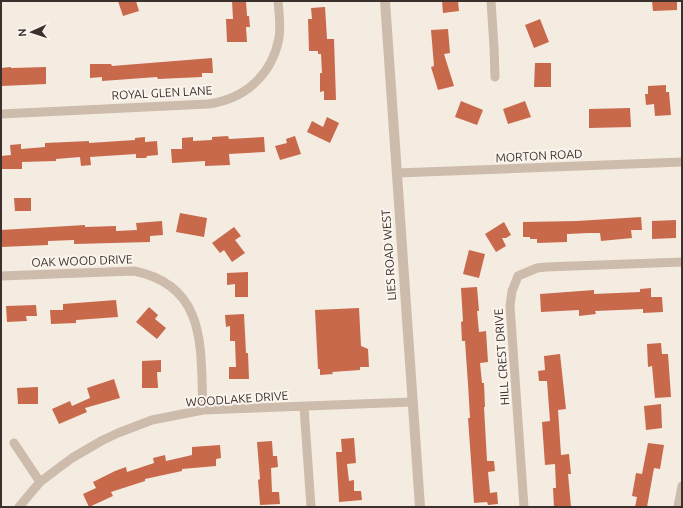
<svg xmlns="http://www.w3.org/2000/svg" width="683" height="508" font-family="Ubuntu,sans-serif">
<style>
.building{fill:#c8694b}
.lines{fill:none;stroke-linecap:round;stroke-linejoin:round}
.minor{stroke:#cdbbac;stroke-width:9}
.tertiary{stroke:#cdbbac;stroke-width:10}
.labels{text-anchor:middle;stroke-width:4;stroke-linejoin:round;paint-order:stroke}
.street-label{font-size:12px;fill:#3b302b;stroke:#fbf5ee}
</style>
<rect width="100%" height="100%" fill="#f4ebe1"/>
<!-- building -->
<path class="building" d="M118,1h18l3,10 -16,5z
M232,1h14l1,15h2l1,11h-4l1,15h-20l-1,-23h7z
M442,1h16l1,10 -16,2z
M652,1h25v9l-24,1z
M325,7l2,32h7l2,61h-12v-9l-4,1v-19h2l-1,-19h-3v-3h-9l-1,-32h4l-1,-11z
M540,19l9,23 -15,6 -9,-23z
M448,29l2,24 -6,1 10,32 -16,4 -7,-23 3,-1 -3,-36z
M212,58l1,15h-11v4l-44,2 -1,-2 -55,4v-4l-12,1v-14h21l1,2z
M535,63h16v24h-17z
M11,67v1l35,-1v17l-44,2v-4l-1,1v-15z
M666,85v7h3l2,23 -16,1 -1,-12 -8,1 -1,-11h3v-8z
M461,101l22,9 -6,15 -22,-8z
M525,101l6,16 -23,7 -5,-15z
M630,108l1,19 -42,1v-19z
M327,117l12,6 -9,20 -23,-11 5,-11 11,6z
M228,136l1,3 35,-2 1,15 -36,2 1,11 -25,1v-5l-33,2 -1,-14h11v-11l11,-1v4l19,-1v-3z
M295,136l6,18 -21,6 -5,-14 12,-3 -1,-4z
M145,137v5l12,-1 1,14 -11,1 -1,2h-10v-4l-46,3 1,8 -10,1 -1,-9 -24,2v2l-34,1v7h-21v-13l10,-1 -1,-10 11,-1v5l24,-2v-4l44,-2v2l46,-3v-2z
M14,198h17v13h-16z
M180,213l27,5 -3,19 -28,-5z
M641,217l1,13h-11l1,8 -31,3 -1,-8h-11l-22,1v8l-30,1v-4h-7v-2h-7v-15l54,-1z
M676,220v18l-24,1v-18z
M162,221l1,14 -13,1v6l-76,2v-4l-26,1v4l-47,2v-17l84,-5v2l31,-1v5l21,-1 -1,-7z
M504,222l7,13 -5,3h-4l4,8 -10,6 -11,-18z
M234,227l7,9 -6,4 10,13 -13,9 -8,-12 -4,3 -8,-10z
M469,250l16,4 -6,24 -16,-4z
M248,272v25h-13v-13l-8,1v-12z
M477,287l2,24h-2l2,21 7,-1 2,31 -8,1 2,20h2l1,24h-1l3,54h7l1,10 -7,1 2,21 7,-1 1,12 -10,1 -1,-3 -13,1 -6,-85h2l-2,-34 -3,-43h-3l-1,-19 2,-1 -2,-33z
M651,288v9h11l1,15 -20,1v-4l-48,2 1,3 -17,2v-6l-38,2 -1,-18 54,-4v4l46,-2v-3z
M116,300l2,17 -42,3v3l-25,1 -1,-14h13v-6z
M36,305l1,11h-11l1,5 -20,1 -1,-16z
M149,307l9,8 -3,4 11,9 -9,11 -21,-17z
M359,308l2,38 7,3 1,18h-9v3l-28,2 1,2 -13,1v-6h-2l-3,-59z
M244,314l2,39h2l1,26h-20v-12h7l-1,-26h-5v-15l-4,1 -1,-12z
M661,343l1,11h6l3,43 -16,1 -3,-32 -4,1 -1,-23z
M560,354l6,55 -8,1 3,45 8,-1 2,20h-3l3,33h-17l-1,-19h3l-1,-24 -10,1 -3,-43 8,-1 -3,-40h-8l-1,-10 7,-1 -1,-14z
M161,360v12h-4l1,16h-16v-27z
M114,379l6,19 -35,10 2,4 -28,12 -7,-15 18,-8 2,5 18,-8 -3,-10z
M38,387v17h-20l-1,-16z
M661,404l1,24 -16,2 -2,-24z
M354,438l2,25 -9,1 2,17 5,-1v11h7l1,9 -23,2 -3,-50h6l-1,-13z
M272,441l1,15h4l1,11 -7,1 1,24h7l1,12 -20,1 -2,-25 2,-1 -3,-37z
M648,443l16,2 -4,24 -6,-1 -7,39h-12l2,-10 -5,-1 4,-23 6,1z
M220,445l1,13 -5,1v7l-34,3v2l-37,8v2l-34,11 2,4 -24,11 -6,-13 13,-6 -3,-6 22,-11 11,-4 1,5 27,-9 -1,-5 12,-3 1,6 26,-6v-8z"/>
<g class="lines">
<!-- minor -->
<path class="minor" d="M491,1l3,46 1,30
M1,114l207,-10c37,-5 64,-29 71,-66 2,-12 0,-25 -1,-37
M397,173l285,-11
M1,276l133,-5c75,15 66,80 69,139
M304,407l7,100
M14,443l26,39
M19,507l21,-25 32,-24 31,-18 15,-7 34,-13 51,-10 209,-8
M524,507l-14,-201 2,-15 6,-15 19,-8 9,-1 136,-5
M678,507l4,-21"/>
<!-- tertiary -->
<path class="tertiary" d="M385,1l35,506"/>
</g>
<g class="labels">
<!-- street labels -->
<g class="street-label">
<text transform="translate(162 93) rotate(-3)" y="4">ROYAL GLEN LANE</text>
<text transform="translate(539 156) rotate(-3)" y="4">MORTON ROAD</text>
<text transform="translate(389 255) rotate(-94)" y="4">LIES ROAD WEST</text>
<text transform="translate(82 261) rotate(-2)" y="4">OAK WOOD DRIVE</text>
<text transform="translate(502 357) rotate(-94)" y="4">HILL CREST DRIVE</text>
<text transform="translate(237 399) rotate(-4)" y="4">WOODLAKE DRIVE</text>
</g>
</g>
<!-- border -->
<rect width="683" height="508" fill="none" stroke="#3b302b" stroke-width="4"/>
<!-- north arrow -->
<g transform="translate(32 32) rotate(267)" stroke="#fbf5ee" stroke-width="3" paint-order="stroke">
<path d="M0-3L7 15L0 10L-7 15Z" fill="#3b302b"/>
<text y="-6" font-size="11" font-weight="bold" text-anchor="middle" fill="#3b302b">N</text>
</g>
</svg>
